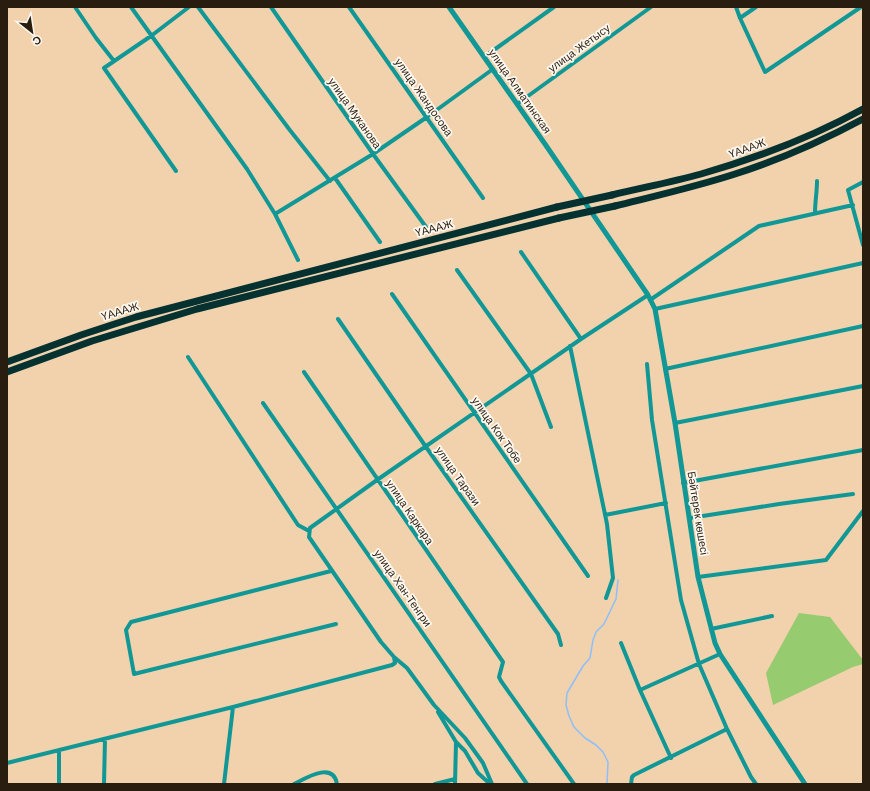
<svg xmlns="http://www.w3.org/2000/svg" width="870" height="791" font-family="Arial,sans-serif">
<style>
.green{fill:#96cb70}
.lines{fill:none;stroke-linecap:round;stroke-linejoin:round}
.stream{stroke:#8dbffa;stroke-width:1.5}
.minor{stroke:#119795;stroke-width:4}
.tertiary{stroke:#119795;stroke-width:5}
.motorway{stroke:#053231;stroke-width:7}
.motorway-bridge{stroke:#053231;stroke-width:7}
.labels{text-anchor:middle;stroke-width:3.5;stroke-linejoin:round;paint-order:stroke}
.street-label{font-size:11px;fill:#281d0e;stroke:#fef8f0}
</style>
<rect width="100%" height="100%" fill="#f1d2ac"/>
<!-- green -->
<path class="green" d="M799,613l31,4 33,43v4l-10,3 -80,38 -7,-32z"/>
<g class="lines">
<!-- stream -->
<path class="stream" d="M607,784l1,-22 -5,-10 -7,-7 -11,-7 -11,-11 -5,-11 -3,-11 1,-12 16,-27 7,-8 3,-18 3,-8 8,-8 12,-25 2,-19"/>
<!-- minor -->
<path class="minor" d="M75,7l21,31 18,23
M131,7l116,162 28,45 23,46
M198,7l91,122 41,52
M271,7l102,147 53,73
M349,7l134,191
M736,7l4,11 25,54 96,-65
M740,18l16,-11
M484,57l70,-50
M517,104l134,-97
M176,171l-72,-103 47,-32 38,-29
M335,178l45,64
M863,182l-15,8 15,55
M815,213c0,-11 2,-21 2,-32
M275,214l98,-60 54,-37 66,-48
M521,252l60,87
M457,270l74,104 20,53
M392,294l196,282
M650,300l109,-74 94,-21
M655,309l208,-46
M338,319l88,128 132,187 3,11
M570,346l37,178 6,54 -7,20
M188,357l110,168 11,6
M647,364l5,56 29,180 18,64 28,65 24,48 5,7
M665,369l198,-43
M304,372l199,290 -4,15 2,4 73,103
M263,403l264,381
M675,423l188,-37
M683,483l180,-33
M605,515l61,-12
M690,518l89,-14 74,-10
M331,571l-200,51 -5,8 8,44 202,-50
M698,577l128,-17 37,-49
M711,629l61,-13
M621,643l19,47 31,68
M394,657l13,11 27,37 31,33 18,25 9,21
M640,690l80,-36
M438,712l18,30 9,9 13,22 12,11
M7,763l226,-56 159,-42 3,-2 -1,-6 -13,-15 -72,-105 1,-9 67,-48 204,-141 67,-44
M59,784v-34
M104,784l1,-45
M224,784l9,-77
M294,784c12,-6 39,-23 43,0
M435,784l20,-5
M455,784l1,-42
M631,784l1,-7 2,-2 93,-46"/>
<!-- tertiary -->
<path class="tertiary" d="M449,7l96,137 103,151 7,14 20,114 23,154 17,66 5,11 85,130"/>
<!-- motorway -->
<path class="motorway" d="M612,195c29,-7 60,-13 89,-21 56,-16 111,-37 162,-65
M615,206c40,-10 80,-19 120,-32 44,-14 87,-33 128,-55
M7,362l74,-27 55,-18 421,-110
M7,372l85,-31 105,-32 362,-91"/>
<!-- motorway-bridge -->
<path class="motorway-bridge" d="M557,207l55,-12
M559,218l56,-12"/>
</g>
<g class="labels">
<!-- street labels -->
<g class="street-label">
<text transform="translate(579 48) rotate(-36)" y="4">улица Жетысу</text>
<text transform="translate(520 91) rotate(55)" y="4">улица Алматинская</text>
<text transform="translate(424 97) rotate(55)" y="4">улица Жандосова</text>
<text transform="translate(355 113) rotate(55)" y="4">улица Муканова</text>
<text transform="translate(747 148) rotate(-20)" y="4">ҮАААЖ</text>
<text transform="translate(434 228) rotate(-15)" y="4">ҮАААЖ</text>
<text transform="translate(120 311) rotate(-17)" y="4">ҮАААЖ</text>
<text transform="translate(497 430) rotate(55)" y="4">улица Кок Тобе</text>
<text transform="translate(458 476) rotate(55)" y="4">улица Тарази</text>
<text transform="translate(410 512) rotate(56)" y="4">улица Каркара</text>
<text transform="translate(698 513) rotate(81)" y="4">Бәйтерек көшесі</text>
<text transform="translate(403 588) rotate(55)" y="4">улица Хан-Тенгри</text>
</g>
</g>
<!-- border -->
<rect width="870" height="791" fill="none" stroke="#281d0e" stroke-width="16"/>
<!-- north arrow -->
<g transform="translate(32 32) rotate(150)" stroke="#fef8f0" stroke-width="3" paint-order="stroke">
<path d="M0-3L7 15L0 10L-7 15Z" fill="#281d0e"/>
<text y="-6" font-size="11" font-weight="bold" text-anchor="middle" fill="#281d0e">С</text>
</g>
</svg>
